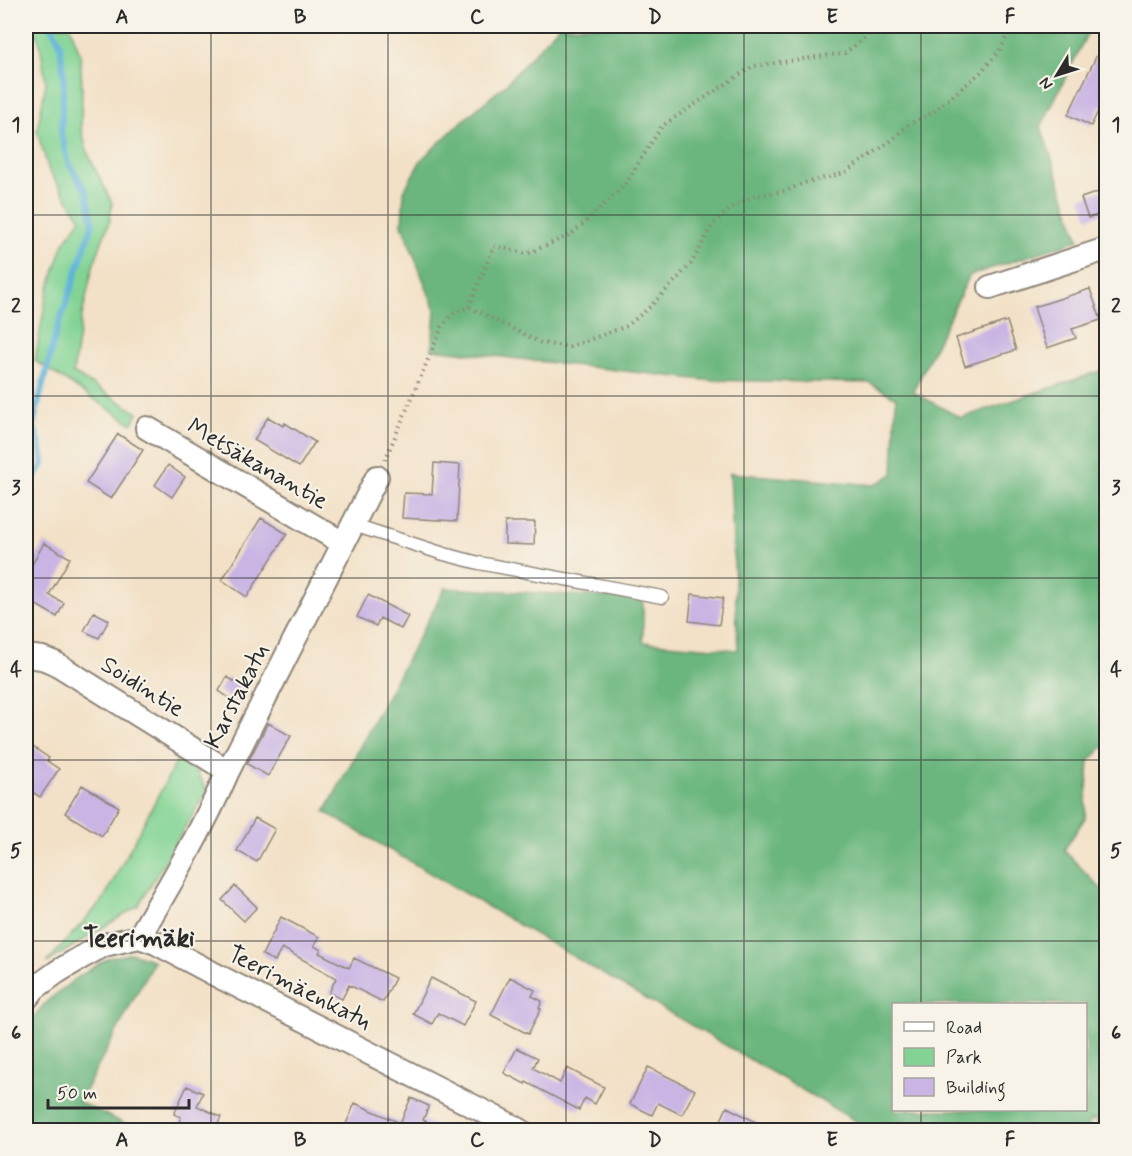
<svg xmlns="http://www.w3.org/2000/svg" width="1132" height="1156" font-family="Mynerve,sans-serif">
<style>
.green{fill:#83d494;stroke:#578060;stroke-width:1.5}
.forest{fill:#6ab67e;stroke:#4a7054;stroke-width:1.5;fill-rule:evenodd}
.lines{fill:none;stroke-linecap:round;stroke-linejoin:round}
.stream{stroke:#5db2da;stroke-width:6}
.building{fill:#c9b4e4}
.service-casing{stroke:#8f8679;stroke-width:15}
.minor-casing{stroke:#8f8679;stroke-width:26}
.path{stroke:#8f8679;stroke-width:4;stroke-dasharray:1.5 4.5;stroke-linecap:butt}
.service{stroke:#fff;stroke-width:12}
.minor{stroke:#fff;stroke-width:22}
.grid{fill:none;stroke:#2b2b2b;stroke-width:1.5;stroke-opacity:0.55}
.labels{text-anchor:middle;stroke-width:4.5;stroke-linejoin:round;paint-order:stroke}
.street-label{font-size:24px;fill:#2b2b2b;stroke:#f7f3e8}
.neighbourhood-label{font-size:26px;font-weight:bold;fill:#2b2b2b;stroke:#f7f3e8}
.neatline{fill:none;stroke:#2b2b2b;stroke-width:2}
.grid-label{font-size:20px;text-anchor:middle;font-weight:bold;fill:#2b2b2b}
</style>
<rect width="100%" height="100%" fill="#f7f3e8"/>
<filter id="ink" filterUnits="userSpaceOnUse"><feTurbulence type="fractalNoise" baseFrequency=".0167" numOctaves="2"/><feDisplacementMap in="SourceGraphic" scale="12" xChannelSelector="R" yChannelSelector="G"/><feConvolveMatrix kernelMatrix="1 2 1 2 8 2 1 2 1" color-interpolation-filters="sRGB"/></filter>
<filter id="wash" filterUnits="userSpaceOnUse"><feTurbulence type="fractalNoise" baseFrequency=".008" numOctaves="4" result="noise"/><feDisplacementMap in="SourceGraphic" scale="24" xChannelSelector="R" yChannelSelector="G"/><feGaussianBlur stdDeviation="1.35" result="paint"/><feColorMatrix in="noise" values="0 0 0 0 0 0 0 0 0 0 0 0 0 0 0 0 0 1.4 0 .05"/><feComposite in="paint" operator="in"/></filter>
<g filter="url(#wash)">
<rect width="100%" height="100%" fill="#f3e1c7"/>
<!-- green -->
<path class="green" d="M33,26h37l10,28 2,34 -1,40 7,26 24,49 -2,17 -17,46 -12,54 -8,53 65,40 -6,11 -97,-63 11,-64 18,-54 17,-24 -32,-48 -12,-40 9,-48 -6,-39z
M177,760l20,12 10,19 -69,115 -92,57 57,-63z"/>
<!-- forest -->
<path class="forest" d="M559,26h532l-50,101 38,113 -109,35 -57,117 48,26 145,-49v375l-17,17 -4,57 -21,32 42,44v236l-14,-11 -6,11h-215l-546,-318 120,-224 198,11v43l95,8 -8,-177 145,12 18,-11 3,-76 -26,-15 -166,-3 -272,-31 3,-39 -33,-85 2,-34 17,-31 37,-35 48,-41zM894,1004h192v106h-192z
M132,953l22,8 -75,141 59,28h-112v-102l1,-3 20,-24 31,-24 30,-19z"/>
<g class="lines">
<!-- stream -->
<path class="stream" d="M26,490l17,-26 -3,-21 -7,-18 22,-89 38,-113 -6,-30 -19,-31 -7,-30 3,-54 -4,-35 -9,-17"/>
</g>
<g id="blocks">
<!-- building -->
<path class="building" d="M1107,34v74l-6,-3 -10,21 -23,-11z
M1107,189v23l-19,6 -7,-20z
M1090,289l11,31 -29,9 4,9 -29,10 -13,-41z
M1007,321l9,29 -51,16 -9,-28z
M268,417l15,9 2,-3 30,19 -16,25 -45,-27z
M118,434l25,16 -32,49 -25,-16z
M434,463l26,2 -3,56 -55,-3 2,-25 28,1z
M168,465l17,12 -13,20 -17,-12z
M261,518l26,16 -40,63 -25,-17z
M505,522h30l-1,23 -29,-1z
M44,543l26,15 -21,37 15,8 -7,14 -31,-18v-23z
M692,594l31,4 -4,27 -30,-4z
M368,595l40,21 -7,13 -21,-11 -4,8 -19,-9z
M94,612l15,8 -10,18 -15,-7z
M227,677l22,13 -9,15 -21,-14z
M268,723l23,13 -23,40 -21,-12z
M26,747l5,3 2,-3 16,11 -2,3 12,8 -19,28 -14,-9z
M82,785l37,22 -17,29 -37,-23z
M255,818l20,11 -18,33 -20,-11z
M235,886l22,21 -13,14 -22,-21z
M281,917l38,20 -5,9 7,4 -2,3 30,15 5,-10 41,20 -12,24 -34,-17 -7,14 -13,-6 7,-15 -54,-30 -7,13 -13,-6z
M510,977l25,13 -3,6 10,5 -3,7 2,1 -13,25 -37,-19z
M431,978l45,23 -13,25 -25,-13 -6,11 -19,-10z
M517,1048l21,10 -5,10 27,15 7,-15 37,19 -9,17 -10,-6 -6,12 -53,-28 -1,2 -21,-11z
M648,1067l47,23 -13,25 -24,-12 -6,12 -22,-11z
M187,1086l16,7 -6,13 24,11 -6,14h-40l6,-14 -7,-3z
M411,1098l18,8 -6,14 22,11h-102l12,-28 45,20z
M727,1107l46,24h-57z"/>
</g>
</g>
<g filter="url(#ink)">
<use href="#blocks" fill-opacity="0" stroke="#8f8679" stroke-width="1.5"/>
<g class="lines">
<!-- service casing -->
<g class="service-casing">
<path id="service" d="M354,525l90,29 35,9 183,34"/>
</g>
<!-- minor casing -->
<g class="minor-casing">
<path id="minor" d="M990,287l116,-38
M147,428l196,115
M26,656l16,2 13,5 173,108
M139,937c32,-54 64,-108 89,-166l149,-294
M26,999l9,-11 22,-16 25,-15 22,-12 35,-8 17,6 60,32 304,155"/>
</g>
<!-- path -->
<path class="path" d="M469,307l25,-61 33,8 45,-20 52,-48 38,-60 91,-60 92,-13 35,-27
M385,460l57,-133 12,-14 15,-6 72,36 28,4 58,-21 23,-19 42,-44 21,-39 21,-18 18,-10 34,-5 18,-8 41,-10 47,-33 17,-16 23,-11 49,-41 18,-21 14,-25"/>
<!-- service -->
<use href="#service" class="service"/>
<!-- minor -->
<use href="#minor" class="minor"/>
</g>
</g>
<!-- grid -->
<path class="grid" d="M211,26v1104M388,26v1104M566,26v1104M744,26v1104M921,26v978M26,215h1080M26,396h1080M26,578h1080M26,760h1080M26,941h1080M921,1110v20"/>
<g class="labels">
<!-- street labels -->
<g class="street-label">
<text transform="translate(258 463) rotate(30)" y="8">Metsäkanantie</text>
<text transform="translate(143 686) rotate(32)" y="8">Soidintie</text>
<text transform="translate(236 696) rotate(-63)" y="8">Karstakatu</text>
<text transform="translate(300 987) rotate(27)" y="8">Teerimäenkatu</text>
</g>
<!-- neighbourhood labels -->
<g class="neighbourhood-label">
<text x="139" y="946">Teerimäki</text>
</g>
</g>
<!-- margin -->
<rect width="1132" height="1156" fill="none" stroke="#f7f3e8" stroke-width="66"/>
<!-- legend -->
<rect x="892" y="1003" width="195" height="108" fill="#f7f3e8" stroke="#a5a39c" stroke-width="1.5"/>
<rect x="904" y="1022" width="30" height="9" fill="#ffffff" stroke="#a5a39c" stroke-width="1.5"/>
<text x="946" y="1033" font-size="18" fill="#2b2b2b">Road</text>
<rect x="904" y="1048" width="30" height="18" fill="#83d494" stroke="#a5a39c" stroke-width="1.5"/>
<text x="946" y="1063" font-size="18" fill="#2b2b2b">Park</text>
<rect x="904" y="1078" width="30" height="18" fill="#c9b4e4" stroke="#a5a39c" stroke-width="1.5"/>
<text x="946" y="1093" font-size="18" fill="#2b2b2b">Building</text>
<!-- north arrow -->
<g transform="translate(1057 75) rotate(232)" stroke="#f7f3e8" stroke-width="4.5" paint-order="stroke">
<path d="M0-4.5L10 22L0 15L-10 22Z" fill="#2b2b2b"/>
<text y="-9" font-size="16" font-weight="bold" text-anchor="middle" fill="#2b2b2b">N</text>
</g>
<!-- scale -->
<path d="M48 1099v9h141v-9" fill="none" stroke="#2b2b2b" stroke-width="3"/>
<text x="57" y="1099" font-size="18" fill="#2b2b2b" stroke="#f7f3e8" stroke-width="4.5" paint-order="stroke">50 m</text>
<rect x="33" y="33" width="1066" height="1090" class="neatline"/>
<g class="grid-label">
<text x="122" y="23">A</text>
<text x="300" y="23">B</text>
<text x="477" y="23">C</text>
<text x="655" y="23">D</text>
<text x="832" y="23">E</text>
<text x="1010" y="23">F</text>
<text x="16" y="131">1</text>
<text x="1116" y="131">1</text>
<text x="16" y="312">2</text>
<text x="1116" y="312">2</text>
<text x="16" y="494">3</text>
<text x="1116" y="494">3</text>
<text x="16" y="676">4</text>
<text x="1116" y="676">4</text>
<text x="16" y="857">5</text>
<text x="1116" y="857">5</text>
<text x="16" y="1039">6</text>
<text x="1116" y="1039">6</text>
<text x="122" y="1146">A</text>
<text x="300" y="1146">B</text>
<text x="477" y="1146">C</text>
<text x="655" y="1146">D</text>
<text x="832" y="1146">E</text>
<text x="1010" y="1146">F</text>
</g>
</svg>
